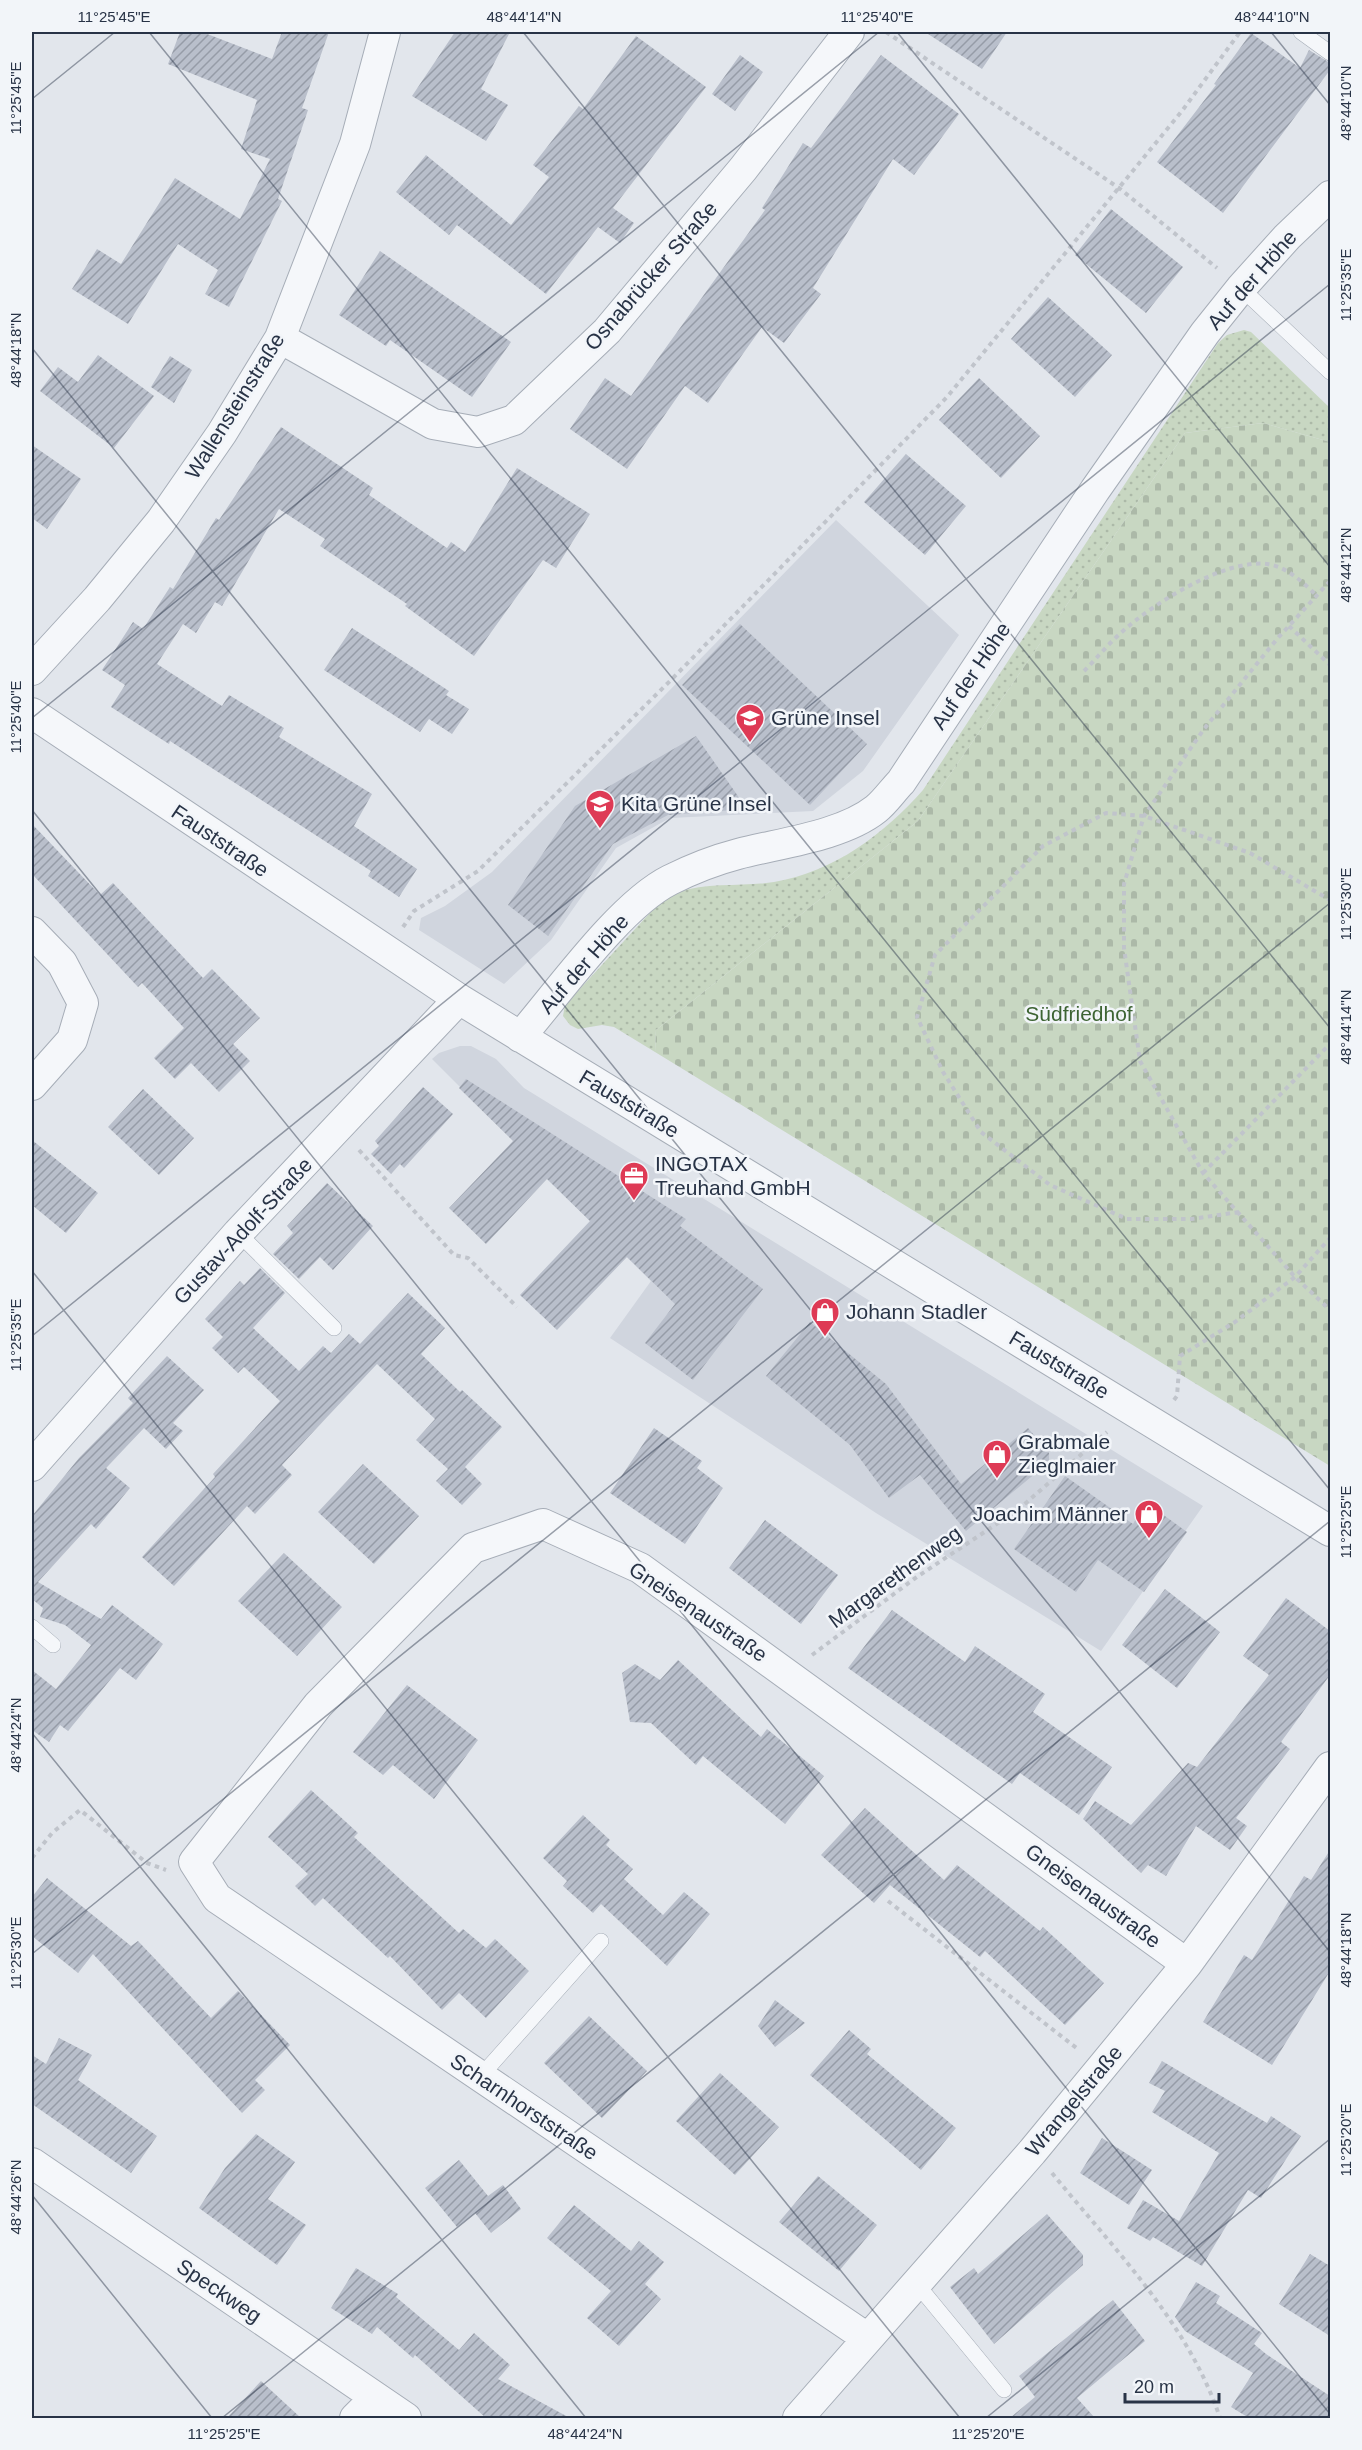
<svg xmlns="http://www.w3.org/2000/svg" width="1362" height="2450" font-family="Arial,sans-serif">
<style>
.built{fill:#d0d5de}
.grass{fill:url(#grass-dots)}
.cemetery{fill:url(#cemetery-stones)}
.building{fill:url(#building-hatch)}
.lines{fill:none;stroke-linecap:round;stroke-linejoin:round}
.service-casing{stroke:#a6adb7;stroke-width:16}
.minor-casing{stroke:#a6adb7;stroke-width:32}
.path{stroke:#c0c4cb;stroke-width:4;stroke-dasharray:4.5 4.5;stroke-linecap:butt}
.service{stroke:#f5f7fa;stroke-width:15}
.minor{stroke:#f5f7fa;stroke-width:30}
.ticks{fill:none;stroke:#283346;stroke-width:1.5;stroke-opacity:0.45}
.labels{text-anchor:middle;stroke-width:5;stroke-linejoin:round;paint-order:stroke}
.street-label{font-size:21px;fill:#283346;stroke:#f2f5f9}
.poi-label{font-size:21px;fill:#283346;stroke:#f2f5f9;text-anchor:start}
.park-label{font-size:21px;fill:#3d6433;stroke:#f2f5f9}
.neatline{fill:none;stroke:#283346;stroke-width:2}
.ticks-label{font-size:15px;text-anchor:middle;fill:#283346}
</style>
<defs>
<pattern id="grass-dots" width="8" height="8" patternUnits="userSpaceOnUse" patternTransform="scale(1.5)"><rect width="8" height="8" fill="#c8d7c2"/><path d="M2 2h.1M6 6h.1" fill="none" stroke="#acb9a8" stroke-width="1.8" stroke-linecap="round"/></pattern>
<pattern id="cemetery-stones" width="16" height="16" patternUnits="userSpaceOnUse" patternTransform="scale(1.5)"><rect width="16" height="16" fill="#c8d7c2"/><path d="M2 7V4a2 2 0 0 1 4 0v3zM10 15v-3a2 2 0 0 1 4 0v3z" fill="#acb9a8"/></pattern>
<pattern id="building-hatch" width="6" height="6" patternUnits="userSpaceOnUse" patternTransform="scale(1.5)"><rect width="6" height="6" fill="#b9bfcb"/><path d="M-1 1l2-2M0 6l6-6M5 7l2-2" fill="none" stroke="#969ca7"/></pattern>
</defs>
<rect width="100%" height="100%" fill="#e2e6ec"/>
<!-- built -->
<path class="built" d="M836,520l123,115 -96,136 -50,40 -143,7 -54,30 -65,92 -47,44 -85,-54 2,-12 24,-12 47,-34z
M460,1046h11l25,13 28,29 679,418 -102,145 -225,-138 -266,-175 41,-57 -102,-100 2,-3 -119,-119 7,-6z"/>
<!-- grass -->
<path class="grass" d="M1244,330l7,2 79,76v34l-67,-19 -78,10 -267,388 -262,209 -1,22 -41,-25 -12,-2 -24,4 -8,-4 -7,-9 2,-11 94,-102c6,-3 13,-9 19,-11 30,-10 65,-5 96,-10 60,-10 110,-48 149,-92l295,-447 9,-8z"/>
<!-- cemetery -->
<path class="cemetery" d="M1263,423l67,19v1024l-675,-414 1,-22 262,-209 267,-388z"/>
<!-- building -->
<path class="building" d="M180,32h22l70,27 10,-27h47l-27,76 6,2 -30,89 4,2 -53,106 -24,-13 13,-24 -40,-26 -50,80 -56,-35 25,-40 24,15 54,-86 65,41 30,-60 -29,-10 16,-49 -89,-36z
M455,32h55l-29,57 27,16 -22,36 -74,-45z
M925,32h82l-25,37z
M1251,33l49,35 9,-18 21,13v7l-107,143 -66,-51 59,-77 -2,-1z
M636,36l70,51 -93,121 21,15 -14,20 -22,-16 -52,67 -89,-69 -8,10 -53,-43 30,-37 85,70 38,-48 -16,-12 46,-59 4,3z
M740,55l23,17 -28,39 -23,-17z
M881,55l78,59 -45,61 -21,-16 -80,129 8,6 -37,49 -22,-16 -54,76 -23,-17 -58,83 -57,-40 35,-51 26,18 134,-186 -3,-2 41,-65 8,5z
M1111,209l72,58 -37,46 -71,-58z
M380,251l131,91 -39,55 -82,-57 -4,6 -47,-31z
M1048,297l64,58 -37,42 -64,-58z
M98,355l56,41 -40,52 -74,-57 18,-24 20,15z
M170,356l22,14 -18,33 -23,-16z
M979,378l61,58 -39,42 -62,-58z
M281,427l92,61 -4,7 78,53 4,-6 14,10 52,-84 73,46 -34,54 -13,-8 -69,96 -69,-50 2,-2 -87,-58 5,-7 -46,-30 -57,97 -7,-4 -19,31 -13,-9 -26,40 65,42 7,-11 55,33 -5,9 93,57 -18,32 63,43 -18,28 -31,-21 3,-5 -201,-130 -1,3 -58,-37 14,-22 -23,-15 31,-48 10,7 27,-42 3,2 43,-71 3,2z
M32,445l49,34 -34,50 -15,-11z
M906,454l60,52 -41,49 -61,-53z
M740,624l127,120 -57,61 -128,-120z
M352,628l97,63 -3,4 23,14 -17,25 -23,-15 -9,13 -96,-62z
M696,736l51,73 -79,6 -55,29 -65,92 -40,-31 67,-99z
M32,824l68,71 13,-12 90,95 9,-9 48,49 -27,26 17,17 -31,31 -28,-29 -16,16 -21,-21 30,-30 -42,-45 -4,4 -106,-113z
M466,1079l220,140 -6,7 83,63 -70,91 -48,-37 30,-39 -48,-47 -70,73 -37,-35 70,-74 -43,-42 -61,65 -37,-36 64,-67 -54,-53z
M423,1087l30,27 -49,54 -4,-4 -9,10 -20,-20 8,-8 -4,-5z
M143,1089l51,49 -35,37 -51,-48z
M32,1140l66,53 -32,40 -34,-28z
M327,1183l46,43 -40,44 -13,-13 -21,22 -26,-25 20,-21 -6,-7z
M260,1268l25,25 -32,35 46,43 24,-25 8,7 18,-19 11,10 48,-51 37,35 -24,26 39,38 2,-2 40,37 -37,40 17,17 -20,21 -26,-24 12,-12 -32,-29 19,-21 -58,-55 -95,101 10,10 -37,39 -8,-8 -73,80 -32,-29 73,-80 -2,-3 67,-73 -36,-34 -6,6 -26,-25 11,-11 -18,-18 35,-38 4,4z
M810,1322l76,62 75,100 67,-56 21,25v9l-83,69 -46,-56 -31,23 -39,-53 -84,-69z
M167,1356l37,34 -31,33 10,8 -17,18 -22,-21 -38,40 24,20 -34,41 -5,-5 -53,58 63,37 11,-14 51,39 -27,36 -16,-12 -52,63 -8,-6 -11,17 -17,-12v-60l24,19 35,-44 -26,-20 -25,-8 3,-9 -11,-9v-83l47,-58 54,-55 -5,-5z
M654,1428l48,33 -5,7 26,20 -38,56 -75,-51z
M363,1464l56,52 -45,48 -56,-52z
M1065,1476l68,48 14,-21 40,29 -43,60 -46,-32 -22,32 -62,-43z
M765,1520l73,55 -37,49 -72,-56z
M284,1553l58,54 -45,49 -59,-55z
M1165,1589l55,43 -43,56 -55,-43z
M1286,1598l44,33v44l-49,67 9,7 -54,69 11,8 -17,24 -34,-24 -30,50 -18,-11 -7,8 -58,-54 12,-18 36,24 57,-62 9,4 72,-92 -26,-19z
M892,1610l73,52 10,-16 70,48 -12,18 79,55 -33,48 -59,-42 -8,11 -164,-116z
M678,1660l83,77 6,-8 57,47 -39,48 -82,-68 -7,9 -45,-42 -21,-1 -8,-49 13,-9 25,16z
M407,1685l71,55 -44,59 -41,-34 -10,10 -30,-23z
M311,1790l47,43 -4,4 105,96 4,-4 23,19 9,-9 34,32 -43,47 -27,-25 -17,17 -52,-54 -2,2 -65,-60 -8,8 -20,-20 13,-12 -40,-37z
M865,1808l79,72 13,-15 83,66 3,-4 61,56 -39,42 -80,-74 -5,6 -90,-72 -16,18 -53,-48z
M583,1815l27,25 -4,5 27,24 -9,10 39,36 21,-23 26,22 -43,52 -66,-62 -8,9 -30,-27 4,-5 -24,-23z
M1330,1850v121l-58,94 -69,-43 41,-67 8,5 52,-84 7,4z
M47,1878l84,68 7,-5 73,77 27,-27 52,54 -35,35 10,10 -23,23 -149,-159 -15,19 -46,-37v-39z
M775,2000l30,23 -30,24 -17,-21z
M589,2016l58,55 -45,47 -58,-55z
M849,2030l22,19 -4,5 89,74 -35,42 -111,-95z
M59,2038l33,17 -14,25 79,56 -26,37 -99,-69v-49l14,9z
M1162,2061l105,62 4,-7 30,20 -40,62 -13,-8 -46,76 -49,-29 -3,4 -23,-13 16,-28 36,21 40,-68 -67,-41 13,-21 -16,-8z
M720,2073l59,54 -44,48 -59,-54z
M256,2134l39,28 -27,37 38,26 -29,40 -78,-57 26,-40z
M1102,2138l50,32 -23,35 -49,-32z
M459,2160l29,36 15,-11 18,24 -30,24 -16,-20 -18,14 -32,-39z
M818,2176l59,49 -38,46 -60,-49z
M574,2205l57,46 8,-10 25,21 -19,22 16,15 -42,47 -32,-28 24,-27 -64,-53z
M1047,2214l36,41v10l-89,79 -44,-57 24,-19 4,6z
M1310,2254l20,12v70l-51,-32z
M356,2268l42,26 -2,3 63,53 15,-17 36,32 -12,14 72,39h-84l-71,-63 -2,3 -36,-31 -5,7 -41,-26z
M1196,2282l24,14 -4,7 46,30 -8,11 12,10 64,42v22h-81l-18,-11 22,-34 -68,-42 -10,-14z
M1113,2300l32,41 -68,57 18,20h-85l25,-21 -16,-21z
M261,2381l40,37h-74z"/>
<g class="lines">
<!-- service casing -->
<g class="service-casing">
<path id="service" d="M1301,32l29,21
M1241,288l89,84
M238,1233l96,95
M32,1627l21,18
M480,2077l121,-136
M916,2283l88,107"/>
</g>
<!-- minor casing -->
<g class="minor-casing">
<path id="minor" d="M280,338l153,86 45,8 36,-12 93,-89 136,-162 106,-137
M32,670l65,-71 64,-78 61,-88 58,-95 75,-194 30,-112
M32,713l427,286 871,532
M32,932l30,31 21,40 -11,37 -40,45
M520,1037c38,-44 100,-132 150,-157 22,-11 45,-20 68,-26 42,-11 104,-18 138,-45 9,-7 17,-19 25,-27l194,-292 110,-157 36,-45 46,-51 43,-41
M32,1466l206,-233 221,-234
M32,2163l374,255
M867,2338l-650,-440 -23,-36 124,-157 155,-157 70,-24 97,44 547,396
M355,2418l20,-20
M798,2418l234,-266 155,-188 143,-197"/>
</g>
<!-- path -->
<path class="path" d="M886,32l233,156 98,80
M1330,581l-53,58 -73,90 -60,87 -20,68v64l16,113 63,112 92,104 35,33
M1289,626l41,39
M1084,671c13,-13 25,-28 39,-40 31,-28 101,-72 144,-67 19,2 37,19 50,32
M403,927l11,-16 64,-40 195,-193 274,-281 235,-286 58,-79
M359,1150l95,105 14,3 49,49
M1203,1173l127,-129
M1239,1212l-47,7h-65l-77,-34 -69,-53 -38,-60 -26,-55 18,-62 108,-109 63,-33 38,3 106,37 80,47
M1174,1400l3,-4 3,-40 55,-34 60,-45 35,-39
M812,1655l102,-76 105,-70 88,-77
M32,1858l20,-25 28,-23 67,53 19,7
M888,1901l191,149
M1052,2173c62,76 137,151 168,245"/>
<!-- service -->
<use href="#service" class="service"/>
<!-- minor -->
<use href="#minor" class="minor"/>
</g>
<!-- ticks -->
<path class="ticks" d="M149,32l1181,1458M523,32l807,996M897,32l433,535M1271,32l59,73M32,99l83,-67M32,348l1298,1604M32,718l847,-686M32,810l1298,1604M32,1271l928,1147M32,1336l1298,-1052M32,1733l554,685M32,1954l1298,-1051M32,2195l180,223M222,2418l1108,-897M986,2418l344,-279"/>
<!-- icons -->
<defs>
<g id="school-pin" transform="scale(1.5)"><path d="M0 17L-7.5 6A9.5 9.5 0 1 1 7.5 6Z" fill="#de3a55" stroke="#f2f5f9"/><path d="M0-5L7-2L0 1L-7-2ZM-4 1L0 2.5L4 1V4Q0 6-4 4Z" fill="#fff"/></g>
<g id="office-pin" transform="scale(1.5)"><path d="M0 17L-7.5 6A9.5 9.5 0 1 1 7.5 6Z" fill="#de3a55" stroke="#f2f5f9"/><path d="M-6-3h4V-5.5h4V-3h4V5H-6ZM-1-4.5V-3h2v-1.5ZM-6 0V1H6V0Z" fill="#fff"/></g>
<g id="shop-pin" transform="scale(1.5)"><path d="M0 17L-7.5 6A9.5 9.5 0 1 1 7.5 6Z" fill="#de3a55" stroke="#f2f5f9"/><path d="M-5-2.5h2.3a2.7 3.5 0 0 1 5.4 0H5L5.5 6h-11ZM-1.5-2.5h3a1.5 2.3 0 0 0-3 0Z" fill="#fff"/></g>
</defs>
<g fill-rule="evenodd">
<use href="#school-pin" x="750" y="718"/>
<use href="#school-pin" x="600" y="804"/>
<use href="#office-pin" x="634" y="1176"/>
<use href="#shop-pin" x="825" y="1312"/>
<use href="#shop-pin" x="997" y="1454"/>
<use href="#shop-pin" x="1149" y="1514"/>
</g>
<g class="labels">
<!-- street labels -->
<g class="street-label">
<text transform="translate(651 276) rotate(-49)" y="7">Osnabrücker Straße</text>
<text transform="translate(1252 280) rotate(-49)" y="7">Auf der Höhe</text>
<text transform="translate(235 406) rotate(-58)" y="7">Wallensteinstraße</text>
<text transform="translate(971 676) rotate(-56)" y="7">Auf der Höhe</text>
<text transform="translate(220 841) rotate(34)" y="7">Fauststraße</text>
<text transform="translate(584 964) rotate(-49)" y="7">Auf der Höhe</text>
<text transform="translate(629 1104) rotate(31)" y="7">Fauststraße</text>
<text transform="translate(243 1231) rotate(-47)" y="7">Gustav-Adolf-Straße</text>
<text transform="translate(1059 1365) rotate(31)" y="7">Fauststraße</text>
<text transform="translate(895 1577) rotate(-36)" y="7">Margarethenweg</text>
<text transform="translate(698 1612) rotate(34)" y="7">Gneisenaustraße</text>
<text transform="translate(1093 1896) rotate(36)" y="7">Gneisenaustraße</text>
<text transform="translate(1074 2101) rotate(-50)" y="7">Wrangelstraße</text>
<text transform="translate(524 2107) rotate(34)" y="7">Scharnhorststraße</text>
<text transform="translate(219 2291) rotate(34)" y="7">Speckweg</text>
</g>
<!-- poi labels -->
<g class="poi-label">
<text x="771" y="725">Grüne Insel</text>
<text x="621" y="811">Kita Grüne Insel</text>
<text x="655" y="1171">INGOTAX<tspan x="655" dy="24">Treuhand GmbH</tspan></text>
<text x="846" y="1319">Johann Stadler</text>
<text x="1018" y="1449">Grabmale<tspan x="1018" dy="24">Zieglmaier</tspan></text>
<text x="1128" y="1521" text-anchor="end">Joachim Männer</text>
</g>
<!-- park labels -->
<g class="park-label">
<text x="1079" y="1021">Südfriedhof</text>
</g>
</g>
<!-- border -->
<rect width="1362" height="2450" fill="none" stroke="#f2f5f9" stroke-width="66"/>
<!-- scale -->
<path d="M1125 2393v9h94v-9" fill="none" stroke="#283346" stroke-width="3"/>
<text x="1134" y="2393" font-size="18" fill="#283346" stroke="#f2f5f9" stroke-width="4.5" paint-order="stroke">20 m</text>
<rect x="33" y="33" width="1296" height="2384" class="neatline"/>
<g class="ticks-label">
<text x="114" y="22">11°25'45"E</text>
<text x="524" y="22">48°44'14"N</text>
<text x="877" y="22">11°25'40"E</text>
<text x="1272" y="22">48°44'10"N</text>
<text transform="translate(16 98) rotate(-90)" y="5">11°25'45"E</text>
<text transform="translate(1346 103) rotate(-90)" y="5">48°44'10"N</text>
<text transform="translate(1346 285) rotate(-90)" y="5">11°25'35"E</text>
<text transform="translate(16 350) rotate(-90)" y="5">48°44'18"N</text>
<text transform="translate(1346 565) rotate(-90)" y="5">48°44'12"N</text>
<text transform="translate(16 717) rotate(-90)" y="5">11°25'40"E</text>
<text transform="translate(1346 904) rotate(-90)" y="5">11°25'30"E</text>
<text transform="translate(1346 1027) rotate(-90)" y="5">48°44'14"N</text>
<text transform="translate(16 1335) rotate(-90)" y="5">11°25'35"E</text>
<text transform="translate(1346 1522) rotate(-90)" y="5">11°25'25"E</text>
<text transform="translate(16 1735) rotate(-90)" y="5">48°44'24"N</text>
<text transform="translate(1346 1950) rotate(-90)" y="5">48°44'18"N</text>
<text transform="translate(16 1953) rotate(-90)" y="5">11°25'30"E</text>
<text transform="translate(1346 2140) rotate(-90)" y="5">11°25'20"E</text>
<text transform="translate(16 2197) rotate(-90)" y="5">48°44'26"N</text>
<text x="224" y="2439">11°25'25"E</text>
<text x="585" y="2439">48°44'24"N</text>
<text x="988" y="2439">11°25'20"E</text>
</g>
</svg>
